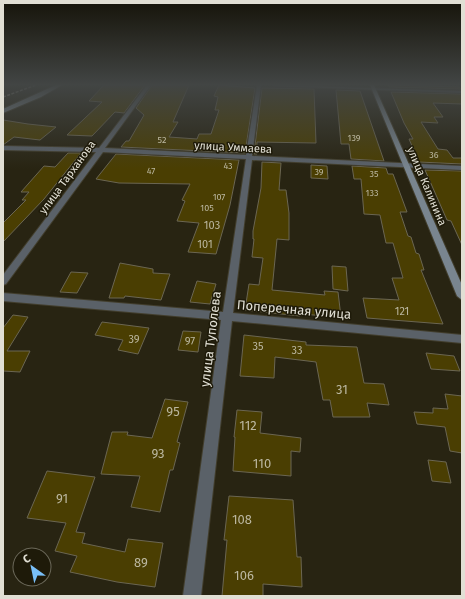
<svg xmlns="http://www.w3.org/2000/svg" width="465" height="599" font-family="'Fira Sans',sans-serif">
<style>
.building{fill:#4a3e02;stroke:#6b6652}
.lines{fill:none;stroke-linecap:round;stroke-linejoin:round}
.street-casing{stroke:#423e2d;stroke-width:2}
.secondary-casing{stroke:#423e2d;stroke-width:2}
.street{fill:#5a6168;fill-rule:evenodd}
.secondary{fill:#79858f;fill-rule:evenodd}
.rail{stroke:#aaa79a;stroke-width:1.5;stroke-dasharray:3 1.5;stroke-linecap:butt}
.labels{text-anchor:middle;stroke-width:3;stroke-linejoin:round;paint-order:stroke}
.far-number-label{font-size:9px;fill:#bbb7a0}
.far-street-label{font-size:11px;fill:#e1dfd4;stroke:#1e1a09}
.number-label{font-size:11px;fill:#bbb7a0}
.street-label{font-size:13px;fill:#e1dfd4;stroke:#1e1a09}
.near-number-label{font-size:13px;fill:#bbb7a0}
</style>
<rect width="100%" height="100%" fill="#282412"/>
<!-- building -->
<path class="building" d="M104,85h41l-21,28 -9,-1 -23,24 -25,-1 35,-33 -13,-1z
M152,85h37l-16,37h5l-9,15 28,2 2,-5h12l8,-24h-4l3,-13 -4,-1 5,-11 36,3 -10,65 -124,-6 5,-6h3l15,-26 -8,-7z
M388,85l71,2 2,2 -72,-2z
M262,88l52,1 2,54 -59,-1v12h-3z
M336,90l24,1 24,70 -33,-2 -2,-15h-8z
M391,92l71,2v10l-29,-1 10,14h-9l4,6 -17,-1 17,27 9,1 6,8h9v6l-43,-2 -10,-23h4l-9,-16z
M3,120l25,4 28,3 -16,13 -26,-3 -11,8z
M68,153h13l-37,46 -41,43v-19l23,-23h-4l7,-8h-8l23,-26 11,1z
M116,154l123,6 -9,45 -14,49 -28,-2 11,-29 -22,-2 8,-20 -3,-1 8,-16 -71,-1 -23,-4z
M262,162l19,1 -2,27h7l3,23v27l-12,-1 -5,51 53,5 -1,-4 14,1 3,25 -41,-3v2l-55,-6 4,-26 10,1 4,-27 -11,-1 2,-18h-1v-8l8,-43z
M311,165l16,1 1,13 -17,-1z
M352,166l34,2 2,6h5l14,38h-7l8,24 3,1 5,16 3,1 5,16h-3l22,54 -76,-6 -4,-20 36,2 -7,-22h11l-10,-35h-7l-6,-28 -16,-1 -3,-35h-7z
M425,170l37,1v74l-11,-24 -4,-1z
M120,263l33,6v4l17,1 -9,26 -36,-4 -1,2h-15z
M332,266l14,1 2,24 -15,-2z
M71,272l17,1 -11,20 -17,-1z
M197,281l19,3 -6,20 -20,-2z
M13,315l15,2 -21,34h23l-10,21 -17,-1v-43z
M102,322l47,6 -11,26 -20,-4 5,-10 -28,-5z
M183,331l18,1 -3,20 -20,-2z
M244,335l62,7v3l51,2 7,36 20,1 5,21 -22,-2 3,14h-37l-3,-17h-7l-7,-38 -41,-5 -1,21 -34,-2z
M426,353l28,3 6,15 -29,-2z
M445,394l17,2v57l-12,-2 -5,-24 -28,-3 -3,-12 19,1v-5l15,1z
M165,399l23,3 -11,40 3,1 -7,27h-3l-10,42 -29,-5 9,-31 -39,-2 11,-42h16l-1,3 25,3z
M237,410l25,2 -2,21 41,5 -1,14 -9,-1v25l-58,-5 2,-34h-1z
M428,460l18,2 5,21 -19,-2z
M47,471l48,6 -19,55 9,1 -3,10 43,9 3,-13 35,4 -8,44 -38,-5 -47,-10 7,-16 -22,-5 11,-28 -39,-5z
M229,496l64,4 4,57h4l1,30 -39,-3v12h-41l5,-56h-3z"/>
<g class="lines">
<!-- street casing -->
<g class="street-casing">
<path id="street" d="M147,85h4l-46,63 141,7 11,-70h4l-9,71 210,10v4l-210,-10 -19,153 229,22v8l-230,-22 -31,275h-18l38,-276 -218,-19v-8l220,19 23,-153 -143,-7 -97,132 -3,1v-10l93,-123 -93,-2v-4l96,2z
M273,85l189,6v2l-187,-7z"/>
</g>
<!-- secondary casing -->
<g class="secondary-casing">
<path id="secondary" d="M56,85h6l-21,12 -38,16v-4z
M370,85h4l88,200v15l-5,-4z"/>
</g>
<!-- street -->
<use href="#street" class="street"/>
<!-- secondary -->
<use href="#secondary" class="secondary"/>
<!-- rail -->
<path class="rail" d="M3,97l33,-12"/>
</g>
<!-- sky -->
<linearGradient id="sky" x2="0" y2="1"><stop stop-color="#16140a"/><stop offset="0.5" stop-color="#424544"/><stop offset="1" stop-color="#424544" stop-opacity="0"/></linearGradient>
<rect width="465" height="169" fill="url(#sky)"/>
<g class="labels">
<!-- far-number labels -->
<g class="far-number-label">
<text x="354" y="141">139</text>
<text x="162" y="143">52</text>
<text x="434" y="158">36</text>
<text x="228" y="169">43</text>
<text x="151" y="174">47</text>
<text x="319" y="175">39</text>
<text x="374" y="177">35</text>
<text x="372" y="196">133</text>
<text x="219" y="200">107</text>
<text x="207" y="211">105</text>
</g>
<!-- far-street labels -->
<g class="far-street-label">
<text transform="translate(233 147) rotate(3)" y="4">улица Уммаева</text>
<text transform="translate(67 177) rotate(-54)" y="4">улица Тарханова</text>
<text transform="translate(427 186) rotate(67)" y="4">улица Калинина</text>
</g>
<!-- number labels -->
<g class="number-label">
<text x="212" y="229">103</text>
<text x="205" y="248">101</text>
<text x="402" y="315">121</text>
<text x="134" y="343">39</text>
<text x="190" y="345">97</text>
<text x="258" y="350">35</text>
<text x="297" y="354">33</text>
</g>
<!-- street labels -->
<g class="street-label">
<text transform="translate(294 309) rotate(5)" y="5">Поперечная улица</text>
<text transform="translate(210 339) rotate(-83)" y="5">улица Туполева</text>
</g>
<!-- near-number labels -->
<g class="near-number-label">
<text x="342" y="394">31</text>
<text x="173" y="416">95</text>
<text x="248" y="430">112</text>
<text x="158" y="458">93</text>
<text x="262" y="468">110</text>
<text x="62" y="503">91</text>
<text x="242" y="524">108</text>
<text x="141" y="567">89</text>
<text x="244" y="580">106</text>
</g>
</g>
<!-- border -->
<rect width="465" height="599" fill="none" stroke="#e1dfd4" stroke-width="8"/>
<!-- north arrow -->
<g transform="translate(32 567) rotate(327)"><circle r="19" fill="#1e1a09" stroke="#6c695a"/>
<path d="M0-3L7 15L0 10L-7 15Z" fill="#79bff8"/>
<text y="-6" font-size="11" font-weight="bold" text-anchor="middle" fill="#e1dfd4">С</text>
</g>
</svg>
